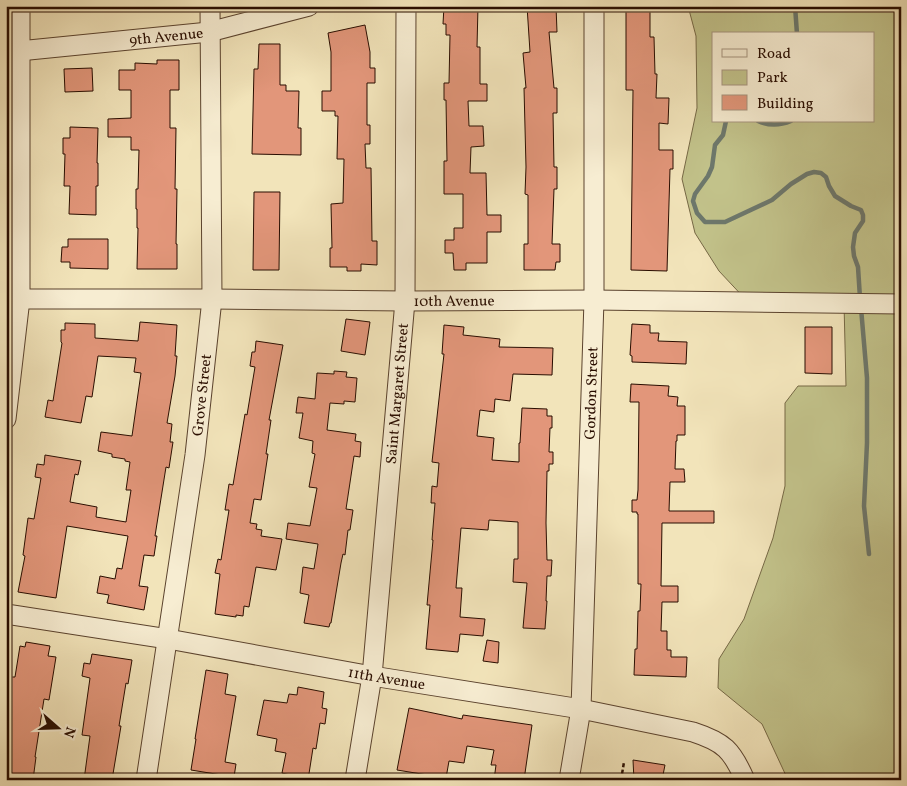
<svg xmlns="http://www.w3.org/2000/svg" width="907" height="786" font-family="Vollkorn,serif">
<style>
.green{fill:#c2c28a;stroke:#766845;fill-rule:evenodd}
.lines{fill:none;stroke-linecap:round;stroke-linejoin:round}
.stream{stroke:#6d776b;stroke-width:4.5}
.building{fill:#e2967a;stroke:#290d00}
.minor-casing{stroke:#5b432e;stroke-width:21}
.path{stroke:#290d00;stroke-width:2.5;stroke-dasharray:4 2.5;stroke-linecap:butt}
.minor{stroke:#f7edd2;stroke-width:19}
.labels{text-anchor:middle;stroke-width:4.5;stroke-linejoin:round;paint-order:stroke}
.street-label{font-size:15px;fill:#290d00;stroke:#f7edd2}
</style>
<rect width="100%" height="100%" fill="#f2e4ba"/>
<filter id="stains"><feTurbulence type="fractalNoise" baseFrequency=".004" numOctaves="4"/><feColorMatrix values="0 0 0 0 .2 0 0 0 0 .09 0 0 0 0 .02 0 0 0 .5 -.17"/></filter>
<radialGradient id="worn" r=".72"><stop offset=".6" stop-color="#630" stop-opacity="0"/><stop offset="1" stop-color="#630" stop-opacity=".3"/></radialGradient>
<!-- green -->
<path class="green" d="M688,6h213v774h-113l-26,-56 -44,-36 1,-29 25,-40 29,-81 12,-52v-83l13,-17h48l-2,-83 -96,-1 -29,-31 -24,-38 -13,-54 15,-71 -1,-72zM713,34h160v87h-160z"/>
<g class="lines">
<!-- stream -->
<path class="stream" d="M795,6l2,28
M726,121l-3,14 -8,10 -3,22 -4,9 -13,18 -2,7 4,12 8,9h20l47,-22 19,-16 16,-10 7,-2 7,1 5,4 3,9 6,10 16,10 10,4 2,5v6l-8,12 -2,14 1,9 4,11 2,31
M758,121c11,5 21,5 33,0
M861,308l6,70v65l-3,63 5,48"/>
</g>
<!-- building -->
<path class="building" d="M444,6h34l-1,41h3v37h7v17h-19l1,25h14l1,20 -13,1 -1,26h16l1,42h14v17h-14v31h-21v7h-12l-1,-17h-8v-13h9v-12h9v-34h-19v-33h3l-1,-61h-2v-17h5l1,-48h-4v-11h-3z
M527,6h29l1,26h-8l5,56h3v25h-4l1,54h3v22h-3l-2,55h8v18h-4l-1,8h-31v-26h4v-49l-3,-1 1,-27 -2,-79h2l-3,-35 7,-1z
M626,6h24v31h4l1,37h2l-1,24h13l-1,26 -9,-1v27h14v19h-3l-3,102 -36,-1 2,-180h-7z
M365,25l5,27v16h5v15h-8v42h3v19h-5l1,24h5l1,73h5v24l-16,-1v7h-14v-4h-17v-19h2l-1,-44 12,-1 1,-44h-7l1,-43h-3v-5h-13v-20h9v-39l-3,-19z
M259,44h21v41h6v6h13l-1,37h3v27l-49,-1 2,-85h4z
M157,60h22v30h-9v38h6l-1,61h2l-1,55h1v25h-40l1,-41h-1v-19h-1v-20h2l1,-39h-8v-13h-23v-18l23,-1v-28h-12v-20h16v-7l22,1z
M92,68l1,23 -28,1 -1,-23z
M70,127l28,1 -1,35h1v23h-2v29l-27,-1 1,-28h-6l1,-32h-2v-16h7z
M254,192h26l-1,78h-26z
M68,239h40v30l-38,-1v-6h-9l1,-15h6z
M346,319l24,3 -5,33 -24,-4z
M140,322l37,3 -2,31h2l-2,20 -8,47 5,1 -2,18h3l-4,26 -3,-1 -11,69h2l-3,20 -10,-1 -5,31 9,1 -4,23 -37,-7 2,-8 -12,-2 3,-17 15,3 2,-11 5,1 6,-33 -61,-10 -11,72 -38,-6 7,-36 -2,-1 5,-37 6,1 7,-41 -6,-1 2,-13 7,1 1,-10 36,6 -3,14 -3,-1 -5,28 27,5 -1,10 30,5 5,-32h-5l4,-28 -5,-1v-2l-13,-2v-3l-14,-3 3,-19 31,4 9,-63 -7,-1 2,-14 -38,-2 -6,41 -6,-1 -5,27 -36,-6 3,-17 5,1 9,-58 -1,-1v-12h4v-7l30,1v14l43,3z
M632,324l18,1v8h9l-1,8 29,1 -1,22 -54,-2v-6l-2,-1z
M444,325l20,2 -1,8 37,4 -1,8 54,1 -1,27 -39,-1 -3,27 -15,-2 -1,13 -14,-2 -3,26 17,2 -2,22 27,2v-19h1l2,-35 25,1v7h5v12h-2l-1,24h4v12h-4v7h-2l-1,52 1,37h5l-1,16h-4l-1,25h1l-2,28 -22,-1 4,-45 -14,-1 1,-23h4v-37l-29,-2 -1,10 -27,-2 -5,60h6l-2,29 25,2 -2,17 -23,-2 -2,18 -32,-3 4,-44h-3l6,-65h-1l3,-37h-4l1,-17 5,1 2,-24 -7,-1 12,-108h-2z
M805,327h27v47l-27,-1z
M256,341l27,4 -14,75h2l-5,34h2l-7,46 -7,-1 -4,24 7,1 -1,5 6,1 -1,6 21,3 -6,31 -20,-3 -7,40 -5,-1 -1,10 -7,-1v2l-21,-3 5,-40 -5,-1 3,-14 3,1 8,-50h-4l4,-26 4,1 12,-71 2,1 8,-48 -5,-1 2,-14h3z
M334,371l13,1 -1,5 11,1 -2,24 -11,-1v3l-14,-1 -3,27 29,4 -1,7 6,1 -1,15 -6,-1 -8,53 7,1 -3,20h-2l-3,25 -2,-1 -2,9 -10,60h-1l-1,4 -25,-4 5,-28 -9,-2 3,-26 11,2 4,-25 -32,-5 2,-16 22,3 7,-38 -8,-1 6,-33 -3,-1 1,-12 -14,-3 4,-25h-7l2,-16 17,2 2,-26 17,1z
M631,384l38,2 -1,10 10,1 -1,9h8v29h-8v6h-1l-1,28h9l1,13h-15l-1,29h45v12h-52l-1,63h17v16h-16l-1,29h6v19h4v7h16l-1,20 -52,-2 1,-26h2l1,-38h2l1,-27h-3v-70h-1v-2h-5v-12h5l1,-10 1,-88h-9z
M487,640l12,2 -1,21 -15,-2z
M26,642l24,4 -2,10 8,1 -7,43 -5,-1 -9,58h1l-3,23 -27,-3 5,-42 -5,-1v-14l5,-31 -2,-1 2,-11h4l5,-31 5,1z
M92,654l40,6 -4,24 -2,-1 -7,43h2l-9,54h-28l6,-44 -8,-1 8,-57 -8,-2 2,-13 6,1z
M206,670l22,4 -3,20 11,2 -11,66 11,2 -2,13 -43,-7 5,-31h-1z
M298,687l26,5 -2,16 5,1 -2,15 -5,-1 -4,26 -3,-1 -5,32h-19l1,-5 -8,-2 4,-20 -11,-2 2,-12 -20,-4 7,-35 23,3 2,-9 8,1z
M409,708l53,11 1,-4 69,10 -8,55h-30l2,-15h-5l3,-15 -27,-4 -3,17 -15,-2 -3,17 -49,-8z
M633,760l32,5 -3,15h-28z"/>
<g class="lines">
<!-- minor casing -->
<g class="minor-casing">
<g id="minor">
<path id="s1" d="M19,51l190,-19 100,-26"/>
<path id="s2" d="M6,299h206l193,2 189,-1 307,4"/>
<path d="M6,419l14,-120v-293"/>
<path id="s3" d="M6,614l162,25 204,37 209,33 112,23c31,10 39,18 52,48"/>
<path id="s4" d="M146,780l49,-325 17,-156 -2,-293"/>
<path id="s5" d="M355,780l17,-104 33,-375 1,-295"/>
<path id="s6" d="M569,780l12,-71 13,-409v-294"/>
</g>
</g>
<!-- path -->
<path class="path" d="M621,780l3,-18"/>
<!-- minor -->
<use href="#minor" class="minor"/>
</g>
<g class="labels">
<!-- street labels -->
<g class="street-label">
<text dy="5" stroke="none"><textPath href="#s1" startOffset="148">9th Avenue</textPath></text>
<text dy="5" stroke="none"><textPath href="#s2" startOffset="448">10th Avenue</textPath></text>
<text dy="5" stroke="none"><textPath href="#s5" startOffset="389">Saint Margaret Street</textPath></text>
<text dy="5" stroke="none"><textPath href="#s6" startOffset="388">Gordon Street</textPath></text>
<text dy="5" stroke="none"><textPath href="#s4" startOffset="389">Grove Street</textPath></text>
<text dy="5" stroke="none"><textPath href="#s3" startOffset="386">11th Avenue</textPath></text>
</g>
</g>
<!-- margin -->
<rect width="907" height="786" fill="none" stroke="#f2e4ba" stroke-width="25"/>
<rect x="8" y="8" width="892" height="771" fill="none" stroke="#290d00" stroke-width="2.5"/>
<rect x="12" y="12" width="882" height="761" fill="none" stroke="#290d00"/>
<!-- legend -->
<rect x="712" y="32" width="162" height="90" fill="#f7edd2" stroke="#a5937e"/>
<rect x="722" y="49" width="25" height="8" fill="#f7edd2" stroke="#a5937e"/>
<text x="757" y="58" font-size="15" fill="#290d00">Road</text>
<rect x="722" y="70" width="25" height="15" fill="#c2c28a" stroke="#a5937e"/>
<text x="757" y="82" font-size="15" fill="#290d00">Park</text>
<rect x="722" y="95" width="25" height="15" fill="#e2967a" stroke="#a5937e"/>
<text x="757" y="108" font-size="15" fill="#290d00">Building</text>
<!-- north arrow -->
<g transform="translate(58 728) rotate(110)" stroke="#f7edd2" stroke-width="4" paint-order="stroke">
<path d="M0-4L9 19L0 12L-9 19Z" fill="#290d00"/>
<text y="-8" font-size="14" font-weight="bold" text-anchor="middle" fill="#290d00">N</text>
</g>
<rect width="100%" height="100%" filter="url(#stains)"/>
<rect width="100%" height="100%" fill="url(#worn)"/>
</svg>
